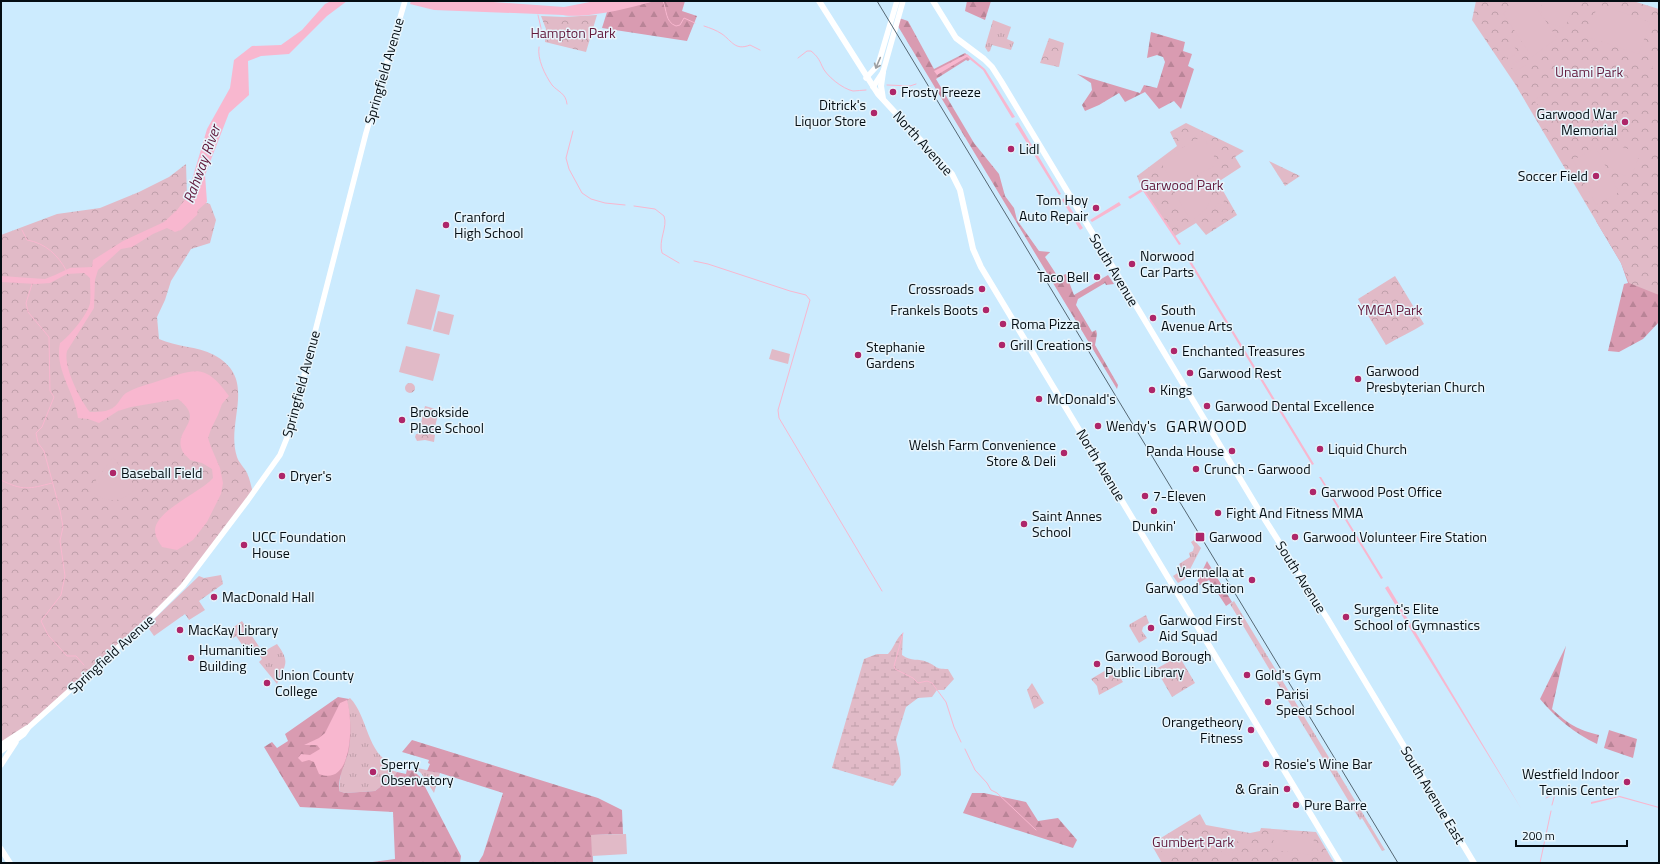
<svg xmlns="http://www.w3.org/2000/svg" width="1660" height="864" font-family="'Titillium Web',sans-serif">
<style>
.grass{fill:url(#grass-tufts)}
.forest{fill:url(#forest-firs)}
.wetland{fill:url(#wetland-marsh)}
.park{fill:url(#park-crowns)}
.garden{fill:#e1bac7}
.water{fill:#f8b7cf}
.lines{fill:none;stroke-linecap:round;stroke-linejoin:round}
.stream{stroke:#f8b7cf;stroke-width:1}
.tertiary{stroke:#fff;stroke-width:5.5}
.secondary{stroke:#fff;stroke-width:6}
.rail{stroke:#556773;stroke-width:1}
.oneway{stroke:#9b9ea1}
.poi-dot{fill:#ae2669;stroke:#e8f5fc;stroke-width:1.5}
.labels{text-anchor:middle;stroke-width:3;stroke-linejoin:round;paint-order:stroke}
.park-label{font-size:14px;fill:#631a3c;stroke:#e8f5fc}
.street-label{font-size:14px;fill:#040d13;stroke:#e8f5fc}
.poi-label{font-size:14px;fill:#040d13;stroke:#e8f5fc;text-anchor:start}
.water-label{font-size:15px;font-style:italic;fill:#61183b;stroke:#e8f5fc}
.quarter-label{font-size:16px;letter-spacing:1px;fill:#040d13;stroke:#e8f5fc}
</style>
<defs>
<pattern id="grass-tufts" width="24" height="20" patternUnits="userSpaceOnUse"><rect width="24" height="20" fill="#e1bac7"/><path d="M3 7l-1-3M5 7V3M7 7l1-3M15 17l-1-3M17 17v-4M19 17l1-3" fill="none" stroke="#bf9faa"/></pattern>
<pattern id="forest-firs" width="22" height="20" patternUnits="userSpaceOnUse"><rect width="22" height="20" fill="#d99bb1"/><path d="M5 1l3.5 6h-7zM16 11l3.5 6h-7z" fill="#b98497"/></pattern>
<pattern id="wetland-marsh" width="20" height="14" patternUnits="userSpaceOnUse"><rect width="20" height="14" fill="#e1bac7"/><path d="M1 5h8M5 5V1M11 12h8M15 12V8" fill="none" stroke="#bf9faa"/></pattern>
<pattern id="park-crowns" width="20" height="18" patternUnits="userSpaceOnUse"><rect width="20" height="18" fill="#e1bac7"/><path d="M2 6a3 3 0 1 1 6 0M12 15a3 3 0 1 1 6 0" fill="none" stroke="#bf9faa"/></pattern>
</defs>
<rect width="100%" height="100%" fill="#ccebfe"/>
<!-- grass -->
<path class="grass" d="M993,20l18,7 -4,12 7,3 -3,8 -19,-5 -2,6 -2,1 -3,-5z
M1194,540l7,8 -16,31 -7,4 -5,-7 9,-6 -3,-6 11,-7 -1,-4 4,-2 1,-4 -3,-5z
M1234,601l151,249 -3,1 -20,-33 -2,2 -130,-216z
M1146,615l3,8 -6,4 -1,4 5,7 -8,5 -10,-17 1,-2z
M242,621l22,33 4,-5 9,-5c14,19 8,20 0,40l-18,-22 3,-3 -11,-14 -6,4 -9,-13 -4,3 -5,-7z
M350,698c18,18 17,57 43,66l-2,6 6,2 -2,3 -20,16 -30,2 -6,-2 2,-21 6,-13 3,-16 -3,-41z
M413,767l27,6 -6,20 -13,-20z"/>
<!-- forest -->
<path class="forest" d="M654,1h31l-3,10 15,5 -10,25 -85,-13 5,-16z
M967,1h24l-6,19 -20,-9z
M899,18l9,3 26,48 31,-16 6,5 -3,3 -2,-1 -30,19 38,64 25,31 6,22 9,12 3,12 22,31 11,1 -5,5 13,20 8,-3 8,21 34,-20 6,9 -8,1 -1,-2 -27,16 -2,6 16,27 4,-2 1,4 -2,11 23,40 -1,4 -221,-366z
M1151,32l34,10 -2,9 9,3 -4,12 6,3 -13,40 -7,-8 -15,8 -14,-17 -20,10 -6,-9 -20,12 -14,6 -3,-6 10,-15 -1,-7 -14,-9 63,19 4,-8 13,3 8,-26 -2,-5 -6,-2 -10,3z
M1659,183v139l-16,17 -24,13 -11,-1 16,-67 4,-1 -7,-20 -25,-42z
M1207,561l25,41 -6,4 -17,-26 -15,8z
M1566,646l-14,63c16,15 26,21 47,26l-2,9c-23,-11 -41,-26 -57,-45z
M338,697l11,2 -2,2c4,14 5,42 0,56 -5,14 -8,19 -8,34l6,2 30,-2 20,-16 2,-3 9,2 1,-5 7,2 6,6 41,79 -1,7h-95l30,-4 -2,-47 -93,-5 -36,-60 8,-5 5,6 11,-7 -3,-7z
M1609,730l28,9 -4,19 -29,-10z
M412,740l186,58 24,12 1,24 -31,1 1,28h-115l5,-8 20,-62 -63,-20 -13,-2 3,-7 -2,-1 1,-3 -27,-8z
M972,793h12l42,9 12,19 20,-3 19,22 -4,8 -110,-35z"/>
<!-- wetland -->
<path class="wetland" d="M903,633l-1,22c10,7 16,3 25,7 11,4 6,7 21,7l6,10 -10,11h-7l-5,7 -14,1 -12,9 -10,33 4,18 1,17 -8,11 -61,-18 32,-109 13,-5h11c6,-6 8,-16 15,-21z"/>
<!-- park -->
<path class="park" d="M1476,1h157l26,8v286l-30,-12 -8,-20 -25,-42 -81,-137 -43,-64z
M597,15l-11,37 -41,-10 1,-13 -5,-13 23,1z
M1049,38l15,5 -5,24 -19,-4z
M1186,123l58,28 -9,6 6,10 -23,15 19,33 -31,20 -10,-12 -21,13 -33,-47 -5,-13 40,-30 -7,-14z
M1269,161l31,15 -15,10z
M186,164l1,33 23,7 6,16 -6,23 -19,6 -20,32 -6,19 -8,17 2,22c17,8 38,7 55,16 45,24 11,66 23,102 2,6 7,10 10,16 3,6 4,13 6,20l-70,93 -118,110 -64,50v-511l56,-21 43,-6 39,-16 30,-15z
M1395,276l29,48c-12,8 -25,13 -38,21l-28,-46z
M405 388a5 5 0 1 1 10 0a5 5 0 1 1-10 0Z
M429,432l6,3 -1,7 -9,-2 -8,1 -2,-4 1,-3z
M221,575l2,9 -24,17 6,9 -16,10 -4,-6 -31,22 -7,-10 52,-50 5,2z
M1179,656l16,27 -23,14 -16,-28z
M1113,666l10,16 -24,13 -2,-9 -6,-7z
M1032,683l12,20 -10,6 -7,-19z
M1200,814l6,11 44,8 10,-2 1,-3 55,4 18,31h-172l-11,-19z"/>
<!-- garden -->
<path class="garden" d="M1522,1h10l10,15 -1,-5 1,-10h34l-11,27 -17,-6 -5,-5 14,21 -25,19 -29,-44z
M1598,4l52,18 -11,32 -52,-17z
M1514,46l3,5 -11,7 -3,-6z
M1659,47v24l-7,-3z
M1054,53l6,1 -2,12 -6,-2z
M1518,53l4,5 -12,7 -3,-6z
M1523,59l3,6 -12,7 -3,-6z
M1538,97l9,7 -4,5 -8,-7z
M1203,136l15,28 -44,23 -14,-27z
M1613,144l27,9 -9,25 -14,-5 -9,-9v-6z
M1596,148l23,44 -23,13 -23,-45z
M1204,175c15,20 6,34 -13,46l-16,-27v-4z
M1223,200l7,13 -7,5 -8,-13z
M416,289l24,6 -9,35 -24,-6z
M438,311l16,4 -5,20 -16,-4z
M406,346l34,8 -7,27 -34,-9z
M772,349l18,5 -2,10 -19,-5z
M425,406l14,4 -5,21 -14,-4z
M113,457l23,31c-15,17 -30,15 -47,2z
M1173,664l4,8 -11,7 -5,-8z
M1274,830l40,6 -1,19 -40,-5z
M626,834l1,20 -35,2 -1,-21z
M1223,836l15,4 -6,15c-12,2 -16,-11 -9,-19z
M1172,839c7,9 7,19 -6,20l-6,-11z"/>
<!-- water -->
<path class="water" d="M331,1h16l-20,15 -38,38 -28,2 -13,5 1,34 -20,18 -24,62 2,27 -9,8 -1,5 -16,15 -6,2 -8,-4 -14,6 -21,13 -11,2 -23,21 -3,10 -1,28 -27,43c-4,15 13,49 23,61 11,0 21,0 28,-9 2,-3 5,-8 8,-10 10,-6 24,-9 35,-13 35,-11 44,-17 68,16l-7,8 -4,11 -7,14 -3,9 3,9 9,21 3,15 -2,11 -14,28 -14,18 -16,10 -15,-3c-3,-5 -7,-10 -7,-17 1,-20 45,-37 58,-52l-1,-9 -10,-6 -12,-3c-2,-3 -7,-6 -8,-10 -9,-21 25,-29 -4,-51l-47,8 -13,4 -19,12 -11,-4 -10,-1c-3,-25 -24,-49 -18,-75 9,-6 28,-29 30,-40 1,-8 0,-17 0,-25l-6,-5 -17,1 -17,9 -14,1 -35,-2v-6l44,3 10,-4 15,-7 22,-1 1,-7 30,-19 41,-19 13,-12 10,-13 20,-68 23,-41 4,-28 18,-14 29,-1 21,-15 23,-26z
M411,1h69l84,6 31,-6h59c-22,7 -69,18 -91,14l-129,-5 -24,-6z
M967,54l18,15 30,48 -3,1 -29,-48 -16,-13 -30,18 -3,-4z
M1018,122l43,72 -2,1 -44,-71z
M1143,188l38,56 -2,1 -36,-54 -13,8 -2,-2z
M1064,198l19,30 -3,2 -18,-30z
M1119,202l2,3 -29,17 -2,-2z
M1186,253l128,211 -2,1 -128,-211z
M1319,477h2l62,101 -2,1z
M1388,586l134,224 18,-9 -18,9 -137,-222z
M347,700c6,19 7,88 -28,74l-5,-12 -5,-2 -7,2 -4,-4 3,-4 9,1 10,-6 -3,-4h-13l15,-7 6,-5 15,-30z
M1620,796l39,11v1l-40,-11 -28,7v-2z"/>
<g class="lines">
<!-- stream -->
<path class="stream" d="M663,1c4,9 2,21 13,25l4,-1 4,-7 11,5
M538,15l3,13v10
M704,26c6,2 12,4 18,8 10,7 13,17 28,11l10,5
M539,47c-2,12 6,28 13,38 6,7 14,8 15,19
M798,58l9,-7h4c6,5 8,8 11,15 4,10 21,23 31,25 4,0 9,-1 13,-1
M887,85l23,1 6,-2
M573,131l-7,27 3,11 13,24 9,6 14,4 20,2
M634,206l21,3 9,7c4,11 -6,24 -2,37l17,10
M22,230l5,10c18,3 31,15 39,30
M694,261l14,3 82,27 16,4 4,5 -32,110 1,8 103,173
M32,284l-6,19 2,9 21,25 1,54 4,6 -12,30 -6,6 2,10 6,8 16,59 3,17 -3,14 5,35 -4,19 -20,26 7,14 19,21h9l8,9
M1,480c22,11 28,9 51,3
M903,633l-9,33 1,3 18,9 5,5 9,-2 5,2 14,19 8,25 7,15
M965,749l10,21 12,13 4,7 6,3 39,37
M1546,798l10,-5
M1552,805l3,-11
M1540,863l11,-52"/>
<!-- tertiary -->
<path class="tertiary" d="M866,78l12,-13 19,-64
M873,87l10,-15 20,-71
M1,745l26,-17
M1,751l23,-17 5,-7 126,-113 28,-28 65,-86 32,-45 13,-32 12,-52 61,-238 39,-132
M1,765l15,-23"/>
<!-- secondary -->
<path class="secondary" d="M819,1l59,93 74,80 8,16 13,59 8,18 359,596
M933,1l23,37 28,21 8,8 9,14 256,426 70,111 147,245
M883,99l-2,-13 2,-14
M1,849l9,14"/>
<!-- rail -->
<path class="rail" d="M877,1l521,862"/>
</g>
<!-- one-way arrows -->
<defs><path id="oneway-shaft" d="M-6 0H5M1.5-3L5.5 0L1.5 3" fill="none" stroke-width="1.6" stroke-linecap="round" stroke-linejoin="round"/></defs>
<use class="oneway" href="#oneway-shaft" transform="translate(878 63) rotate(113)"/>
<!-- markers -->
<g class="poi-dot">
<circle cx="893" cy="92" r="4"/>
<circle cx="874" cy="113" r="4"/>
<circle cx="1625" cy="122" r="4"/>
<circle cx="1011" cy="149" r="4"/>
<circle cx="1596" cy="176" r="4"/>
<circle cx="1096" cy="208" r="4"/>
<circle cx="446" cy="225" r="4"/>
<circle cx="1132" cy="264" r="4"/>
<circle cx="1097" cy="277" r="4"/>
<circle cx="982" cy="289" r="4"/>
<circle cx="986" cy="310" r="4"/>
<circle cx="1153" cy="318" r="4"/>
<circle cx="1003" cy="324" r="4"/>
<circle cx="1002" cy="345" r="4"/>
<circle cx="1174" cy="351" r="4"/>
<circle cx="858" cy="355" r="4"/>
<circle cx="1190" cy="373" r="4"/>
<circle cx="1358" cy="379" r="4"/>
<circle cx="1152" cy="390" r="4"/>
<circle cx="1039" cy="399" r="4"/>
<circle cx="1207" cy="406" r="4"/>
<circle cx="402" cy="420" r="4"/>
<circle cx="1098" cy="426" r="4"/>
<circle cx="1320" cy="449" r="4"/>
<circle cx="1232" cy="451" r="4"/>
<circle cx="1064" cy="453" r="4"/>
<circle cx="1196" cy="469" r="4"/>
<circle cx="113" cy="473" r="4"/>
<circle cx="282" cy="476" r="4"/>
<circle cx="1313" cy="492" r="4"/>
<circle cx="1145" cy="496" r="4"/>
<circle cx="1154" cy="511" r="4"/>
<circle cx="1218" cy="513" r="4"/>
<circle cx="1024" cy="524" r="4"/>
<rect x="1195" y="532" width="10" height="10" rx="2"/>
<circle cx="1295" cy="537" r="4"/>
<circle cx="244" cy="545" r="4"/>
<circle cx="1252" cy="580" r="4"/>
<circle cx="214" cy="597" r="4"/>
<circle cx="1346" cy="617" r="4"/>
<circle cx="1151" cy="628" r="4"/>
<circle cx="180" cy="630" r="4"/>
<circle cx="191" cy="658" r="4"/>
<circle cx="1097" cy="664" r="4"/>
<circle cx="1247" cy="675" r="4"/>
<circle cx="267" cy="683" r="4"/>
<circle cx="1268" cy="702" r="4"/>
<circle cx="1251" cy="730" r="4"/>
<circle cx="1266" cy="764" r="4"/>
<circle cx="373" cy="772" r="4"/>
<circle cx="1627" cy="782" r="4"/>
<circle cx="1287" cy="789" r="4"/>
<circle cx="1296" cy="805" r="4"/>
</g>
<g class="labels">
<!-- park labels -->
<g class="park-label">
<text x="573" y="38">Hampton Park</text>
<text x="1589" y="77">Unami Park</text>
<text x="1182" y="190">Garwood Park</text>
<text x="1390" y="315">YMCA Park</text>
<text x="1193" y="847">Gumbert Park</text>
</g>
<!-- street labels -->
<g class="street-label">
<text transform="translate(384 71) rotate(-74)" y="5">Springfield Avenue</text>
<text transform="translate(923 143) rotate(48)" y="5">North Avenue</text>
<text transform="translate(1114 270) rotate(59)" y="5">South Avenue</text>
<text transform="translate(301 384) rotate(-75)" y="5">Springfield Avenue</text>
<text transform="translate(1101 465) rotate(59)" y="5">North Avenue</text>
<text transform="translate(1301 577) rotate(58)" y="5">South Avenue</text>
<text transform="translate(111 654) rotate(-42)" y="5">Springfield Avenue</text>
<text transform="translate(1433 795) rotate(59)" y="5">South Avenue East</text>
</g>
<!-- poi labels -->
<g class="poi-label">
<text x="901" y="97">Frosty Freeze</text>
<text x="866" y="110" text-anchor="end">Ditrick's<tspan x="866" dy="16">Liquor Store</tspan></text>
<text x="1617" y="119" text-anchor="end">Garwood War<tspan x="1617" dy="16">Memorial</tspan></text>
<text x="1019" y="154">Lidl</text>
<text x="1588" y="181" text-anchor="end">Soccer Field</text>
<text x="1088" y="205" text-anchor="end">Tom Hoy<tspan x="1088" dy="16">Auto Repair</tspan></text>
<text x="454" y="222">Cranford<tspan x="454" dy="16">High School</tspan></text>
<text x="1140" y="261">Norwood<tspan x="1140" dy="16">Car Parts</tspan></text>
<text x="1089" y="282" text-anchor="end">Taco Bell</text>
<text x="974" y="294" text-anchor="end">Crossroads</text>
<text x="978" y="315" text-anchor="end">Frankels Boots</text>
<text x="1161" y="315">South<tspan x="1161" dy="16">Avenue Arts</tspan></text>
<text x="1011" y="329">Roma Pizza</text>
<text x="1010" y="350">Grill Creations</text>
<text x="866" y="352">Stephanie<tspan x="866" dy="16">Gardens</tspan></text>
<text x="1182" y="356">Enchanted Treasures</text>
<text x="1366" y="376">Garwood<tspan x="1366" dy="16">Presbyterian Church</tspan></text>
<text x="1198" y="378">Garwood Rest</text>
<text x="1160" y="395">Kings</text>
<text x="1047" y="404">McDonald's</text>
<text x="1215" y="411">Garwood Dental Excellence</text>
<text x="410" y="417">Brookside<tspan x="410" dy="16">Place School</tspan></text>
<text x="1106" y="431">Wendy's</text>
<text x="1056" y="450" text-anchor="end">Welsh Farm Convenience<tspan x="1056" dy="16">Store &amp; Deli</tspan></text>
<text x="1328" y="454">Liquid Church</text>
<text x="1224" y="456" text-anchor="end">Panda House</text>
<text x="1204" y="474">Crunch - Garwood</text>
<text x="121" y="478">Baseball Field</text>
<text x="290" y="481">Dryer's</text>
<text x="1321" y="497">Garwood Post Office</text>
<text x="1153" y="501">7-Eleven</text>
<text x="1226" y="518">Fight And Fitness MMA</text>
<text x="1032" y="521">Saint Annes<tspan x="1032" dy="16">School</tspan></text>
<text x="1154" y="531" text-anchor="middle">Dunkin'</text>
<text x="252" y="542">UCC Foundation<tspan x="252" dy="16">House</tspan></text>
<text x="1209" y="542">Garwood</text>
<text x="1303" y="542">Garwood Volunteer Fire Station</text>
<text x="1244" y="577" text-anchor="end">Vermella at<tspan x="1244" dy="16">Garwood Station</tspan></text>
<text x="222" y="602">MacDonald Hall</text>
<text x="1354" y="614">Surgent's Elite<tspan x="1354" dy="16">School of Gymnastics</tspan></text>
<text x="1159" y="625">Garwood First<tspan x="1159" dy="16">Aid Squad</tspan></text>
<text x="188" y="635">MacKay Library</text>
<text x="199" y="655">Humanities<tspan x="199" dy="16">Building</tspan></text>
<text x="1105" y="661">Garwood Borough<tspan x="1105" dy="16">Public Library</tspan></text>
<text x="275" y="680">Union County<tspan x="275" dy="16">College</tspan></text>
<text x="1255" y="680">Gold's Gym</text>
<text x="1276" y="699">Parisi<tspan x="1276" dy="16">Speed School</tspan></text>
<text x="1243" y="727" text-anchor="end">Orangetheory<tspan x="1243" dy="16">Fitness</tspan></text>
<text x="381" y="769">Sperry<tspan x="381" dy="16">Observatory</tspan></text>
<text x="1274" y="769">Rosie's Wine Bar</text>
<text x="1619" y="779" text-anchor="end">Westfield Indoor<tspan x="1619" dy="16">Tennis Center</tspan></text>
<text x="1279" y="794" text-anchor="end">&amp; Grain</text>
<text x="1304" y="810">Pure Barre</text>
</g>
<!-- water labels -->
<g class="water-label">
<text transform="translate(202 164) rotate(-70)" y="5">Rahway River</text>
</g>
<!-- quarter labels -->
<g class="quarter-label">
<text x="1207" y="432">GARWOOD</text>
</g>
</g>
<!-- border -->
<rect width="1660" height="864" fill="none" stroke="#040d13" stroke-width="4"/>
<!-- scale -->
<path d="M1516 840v6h111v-6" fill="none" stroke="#040d13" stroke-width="2"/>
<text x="1522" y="840" font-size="12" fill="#040d13" stroke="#e8f5fc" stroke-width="3" paint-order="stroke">200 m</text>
</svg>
